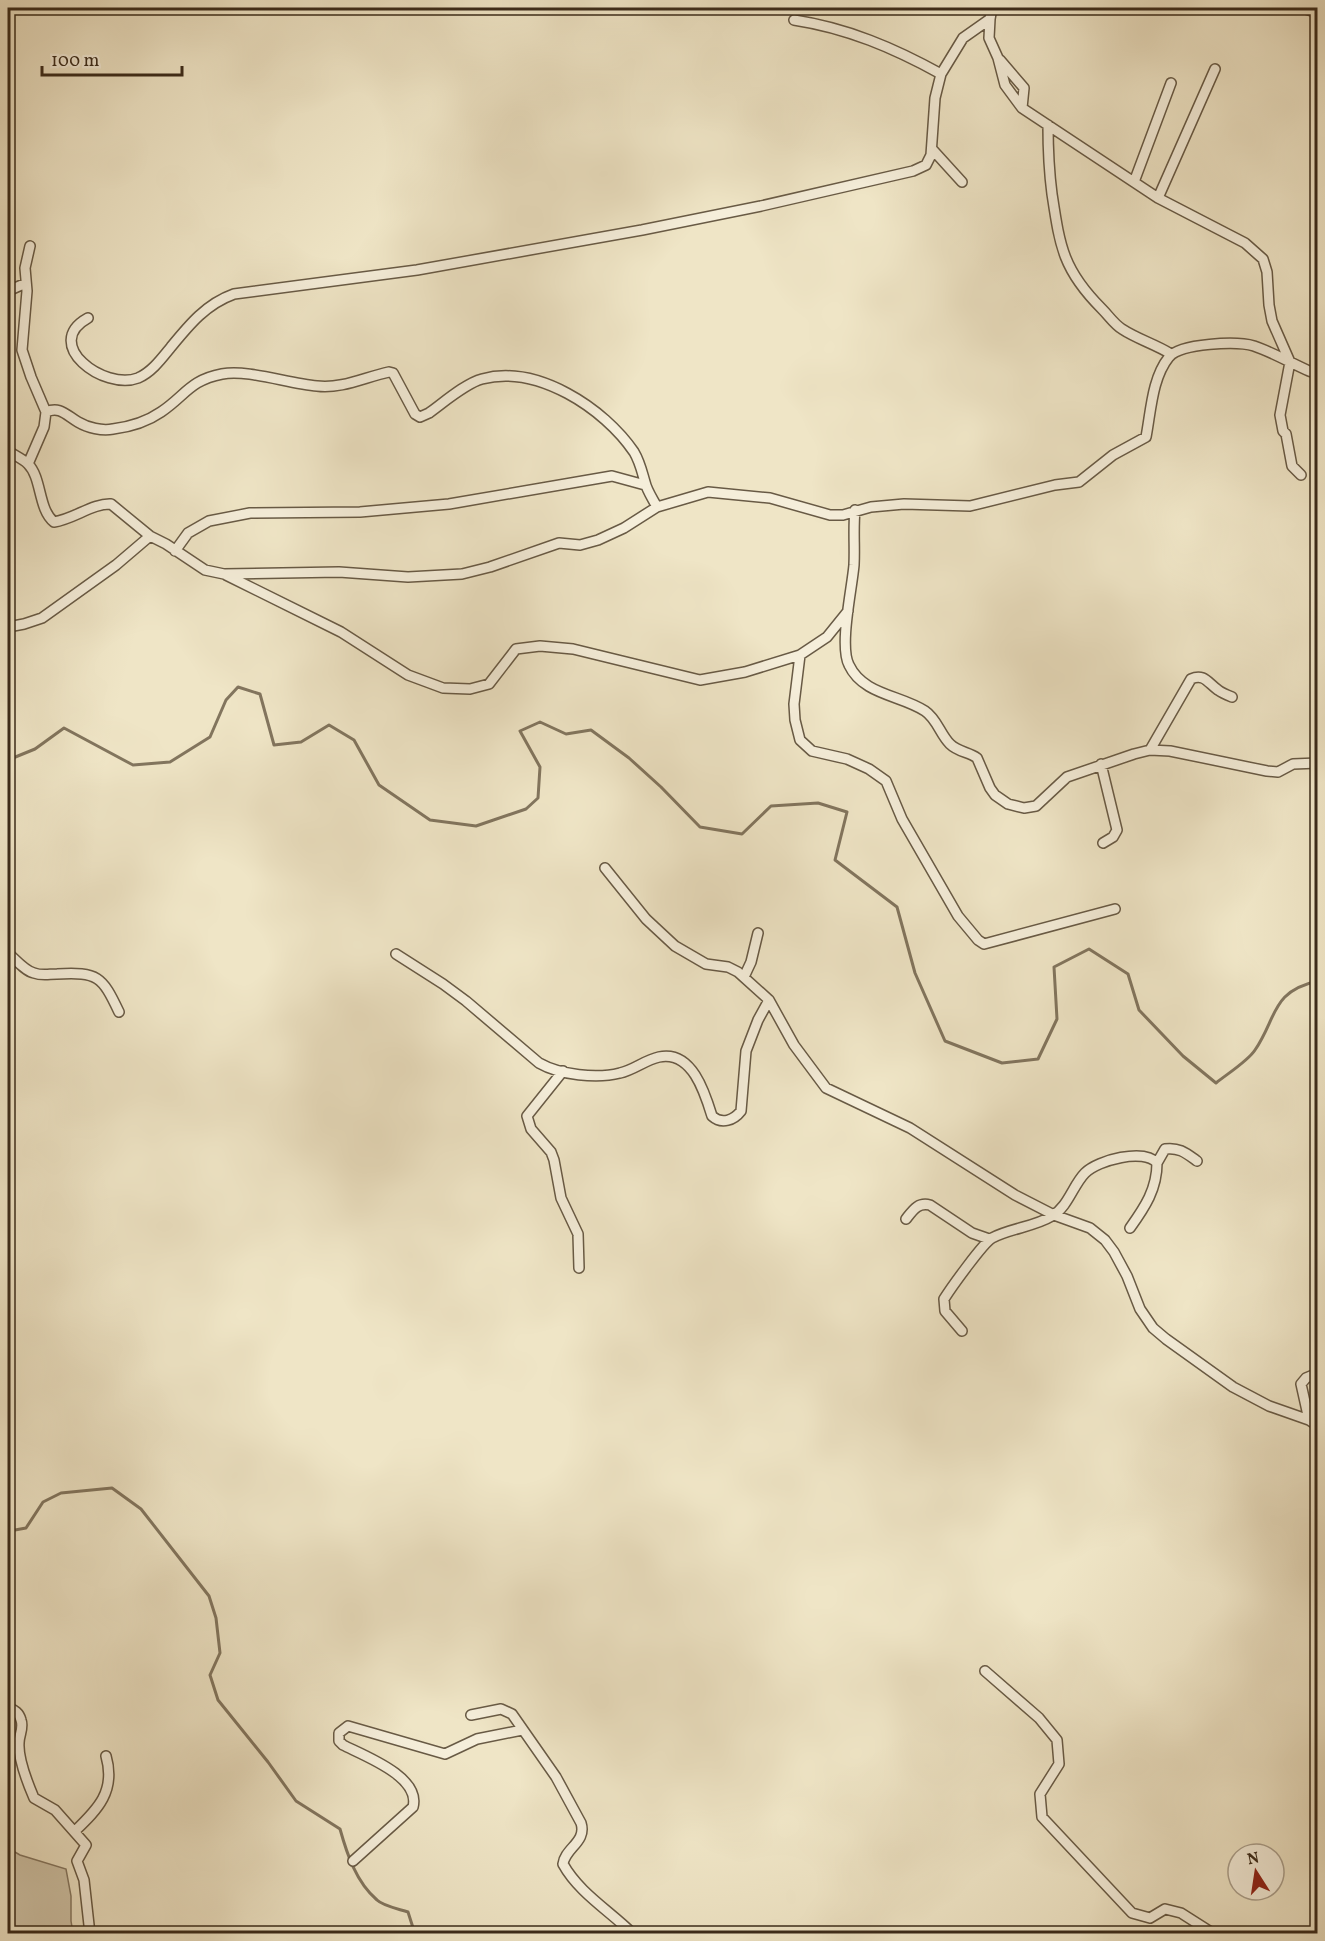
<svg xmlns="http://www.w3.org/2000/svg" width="1325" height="1941" font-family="Vollkorn,serif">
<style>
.green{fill:#d0c5a9;stroke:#867862;stroke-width:1.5}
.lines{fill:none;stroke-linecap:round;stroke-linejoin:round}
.stream{stroke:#82755e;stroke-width:3}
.street-casing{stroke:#685a45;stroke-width:12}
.street{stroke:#f5eeda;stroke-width:9}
</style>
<rect width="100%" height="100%" fill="#efe5c6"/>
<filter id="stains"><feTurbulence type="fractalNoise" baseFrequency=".00333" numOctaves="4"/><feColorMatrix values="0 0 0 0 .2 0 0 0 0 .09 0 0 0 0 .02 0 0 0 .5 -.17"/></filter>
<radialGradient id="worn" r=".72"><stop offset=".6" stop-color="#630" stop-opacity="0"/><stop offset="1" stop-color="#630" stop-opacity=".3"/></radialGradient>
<!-- green -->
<path class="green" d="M8,1848l12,7 46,14 5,27v25l2,12h-65z"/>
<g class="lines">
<!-- stream -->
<path class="stream" d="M8,760l27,-11 29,-21 69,37 37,-3 40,-25 16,-37 12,-13 22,7 14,51 27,-3 28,-17 25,15 25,45 51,35 46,6 50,-17 12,-11 2,-31 -20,-36 20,-9 26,12 25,-4 38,28 32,29 39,40 42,7 29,-28 47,-3 29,9 -12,48 62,47 18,66 30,68 57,22 36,-4 19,-40 -3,-52 35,-18 39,25 11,36 44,46 33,27c11,-9 32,-22 39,-33 22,-32 16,-59 63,-69
M8,1529l7,1 11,-2 17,-26 18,-9 51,-5 29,21 68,87 7,22 4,35 -10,22 8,25 50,62 28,39 44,28c7,25 16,53 37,71 6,6 22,9 31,12l7,22"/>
<!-- street casing -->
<g class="street-casing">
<path id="street" d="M992,8l-2,11 -1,19 9,20 7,27 17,23 136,90 87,45 18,16 4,13 2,33 3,16 18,41 -10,53 3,16 3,3 6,32 9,9
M1303,8l15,5
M794,20c53,8 100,28 147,54
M1000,60l24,28 -2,20
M1048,125c0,24 1,46 4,69 8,53 11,76 50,115 7,7 12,15 20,20 15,10 33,15 49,25
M932,149l30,33
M1134,182l37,-99
M1158,198l57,-129
M8,291l18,-8
M88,318c-47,26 16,73 50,60 14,-6 24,-20 33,-31 18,-22 35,-43 63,-53l183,-24 225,-40 119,-24 152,-35 13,-6 5,-10 4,-57 6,-24 22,-36 27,-19
M46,412c14,-6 20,3 32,10 10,6 24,9 35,7 16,-2 35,-8 48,-17 24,-16 29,-32 61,-38 26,-5 67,10 95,12 25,3 48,-9 72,-14l4,1 22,41 5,3 9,-4c14,-10 37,-30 53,-34 55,-15 122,29 152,73 6,10 8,20 11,30 2,9 8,17 12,25
M8,451c6,4 15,8 20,13 14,14 10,45 26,58 20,-3 39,-19 57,-18l39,32 16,8 39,26 19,4 115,-2 69,5 54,-3 28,-7 69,-24 21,2 18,-5 26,-12 33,-21 51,-15 62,6 60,17h13l28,-8 33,-3 66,2 85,-21 24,-3 34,-27 33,-18c5,-26 6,-59 23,-80 12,-14 68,-16 85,-11 18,6 37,17 55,25l9,3
M28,464l16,-37 2,-15 -15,-35 -9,-27 5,-59 -2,-23 5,-22
M855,510c-2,19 0,37 -1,55 -2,24 -15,81 -5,100 14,30 52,30 76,46 12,8 15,23 25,33 8,8 19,8 27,14l13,30 5,7 13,9 16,4 12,-2 31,-29 67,-23 16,-4 20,1 97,20 11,1 15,-8 25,-1
M175,551l13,-18 21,-12 41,-8 110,-1 89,-8 163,-28 33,9
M226,575l115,57 67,43 35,13 27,1 19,-5 27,-35 24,-3 33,3 127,31 45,-8 55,-17 27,-18 21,-26
M8,627l16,-3 18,-6 74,-53 34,-29
M800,655l-6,49 1,16 5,20 12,11 35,8 22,10 17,12 16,38 56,97 20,24 6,4 131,-35
M1150,750l41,-71c13,-6 17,4 27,11 4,3 9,5 14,7
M1101,764l16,66 -4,7 -10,6
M605,868l41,51 29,27 31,18 22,3 10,5 31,28 25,45 32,43 84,40 105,67 39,20 36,13 15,12 9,12 13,24 13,33 13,19 13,11 67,48 36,19 40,14 9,6
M8,953c7,6 17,18 26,20 8,3 15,1 23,1 41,-2 45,2 62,38
M396,954l47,30 23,17 73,62c21,12 58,16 81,10 14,-3 25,-13 39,-16 33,-7 46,36 53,59 10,9 22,4 29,-5l5,-60 12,-31 11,-20
M744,977l7,-15 7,-29
M563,1071l-36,45 4,13 20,23 3,8 7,38 17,36 1,34
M1157,1163l8,-14c14,-2 21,4 32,12
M906,1219c7,-9 12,-17 24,-14l42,28 17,6
M962,1331l-17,-20 -1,-12c7,-11 39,-56 48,-61 19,-10 42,-11 60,-22 16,-9 21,-31 33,-43 13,-13 59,-25 72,-10 0,26 -12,44 -27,65
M1309,1420l-8,-36 5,-6 12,-5
M985,1671l54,47 18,22 2,24 -19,30 2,23 90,96 18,5 15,-9 16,4 33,21
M8,1707c6,3 11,5 13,13 3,8 -2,15 -2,23 -1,15 9,41 15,55l21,12 31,35 -9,16 7,19 6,54
M1316,1714l2,-2
M471,1715l30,-6 11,5 44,63 25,46c6,19 -16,25 -18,41 16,29 47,47 70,70
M75,1831c23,-22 41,-40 31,-75
M353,1861l60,-54c8,-30 -48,-51 -70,-62l-4,-4v-8l9,-7 97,28 32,-15 45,-9"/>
</g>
<!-- street -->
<use href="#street" class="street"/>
</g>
<!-- margin -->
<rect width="1325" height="1941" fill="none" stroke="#efe5c6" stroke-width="30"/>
<rect x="9" y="9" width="1307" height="1923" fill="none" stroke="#3b2b1a" stroke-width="3"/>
<rect x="15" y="15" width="1295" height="1911" fill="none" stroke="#3b2b1a" stroke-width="1.5"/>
<!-- north arrow -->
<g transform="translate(1256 1872) rotate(348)"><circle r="28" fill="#f5eeda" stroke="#aba08d" stroke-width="1.5"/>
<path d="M0-4.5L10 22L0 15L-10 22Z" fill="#8f2418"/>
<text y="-9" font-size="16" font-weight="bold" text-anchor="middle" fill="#3b2b1a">N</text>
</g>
<!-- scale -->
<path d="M42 66v9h140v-9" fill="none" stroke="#3b2b1a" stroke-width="3"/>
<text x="51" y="66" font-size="18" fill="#3b2b1a" stroke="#f5eeda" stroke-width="4.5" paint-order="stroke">100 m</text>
<rect width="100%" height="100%" filter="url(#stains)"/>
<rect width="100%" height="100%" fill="url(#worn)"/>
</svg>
